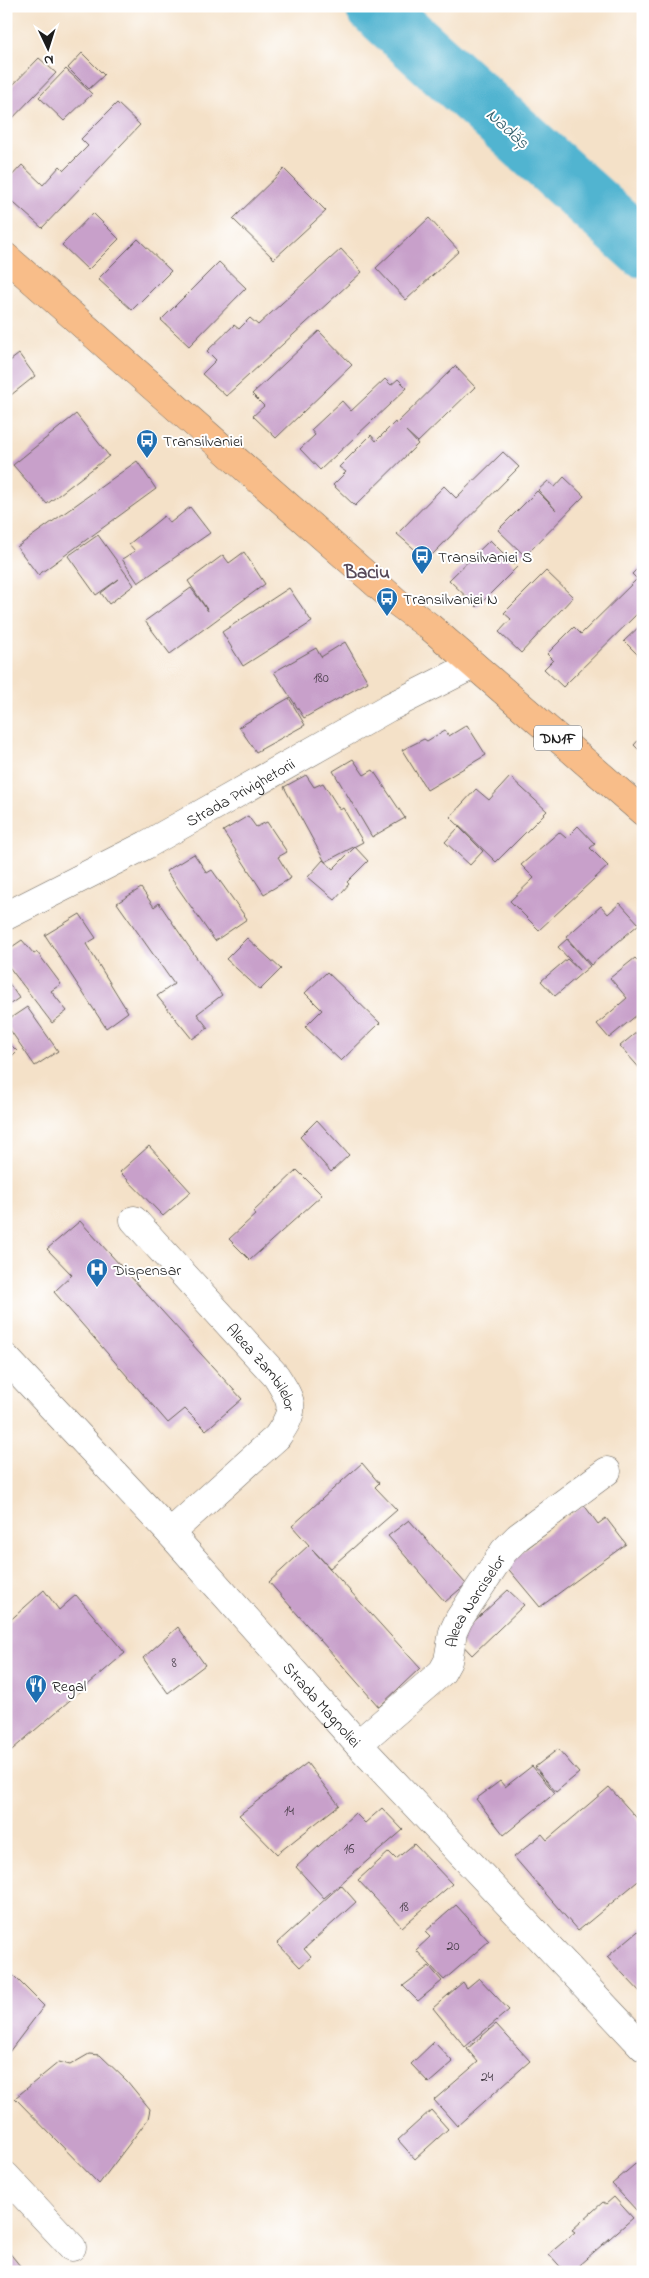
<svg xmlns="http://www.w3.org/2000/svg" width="649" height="2278" font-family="'Indie Flower',sans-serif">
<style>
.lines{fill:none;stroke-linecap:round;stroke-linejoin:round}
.river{stroke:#51b4d0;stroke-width:58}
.building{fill:#c8a0ca}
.minor-casing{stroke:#686158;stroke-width:29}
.major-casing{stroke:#686158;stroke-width:29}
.minor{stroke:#fff;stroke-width:28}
.major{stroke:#f8bd89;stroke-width:28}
.labels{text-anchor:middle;stroke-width:4;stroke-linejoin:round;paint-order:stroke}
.number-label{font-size:14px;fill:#473d48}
.shield{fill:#fff;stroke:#606060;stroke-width:1}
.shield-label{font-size:15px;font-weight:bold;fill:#1c1c1c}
.poi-label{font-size:16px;fill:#1c1c1c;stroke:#fff;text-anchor:start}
.street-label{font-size:16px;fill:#1c1c1c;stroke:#fff}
.water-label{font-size:18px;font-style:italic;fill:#34606d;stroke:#fff}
.quarter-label{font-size:19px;font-weight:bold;fill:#584a59;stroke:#fff}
</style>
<rect width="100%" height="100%" fill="#fff"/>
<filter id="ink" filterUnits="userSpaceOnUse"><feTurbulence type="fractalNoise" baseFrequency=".02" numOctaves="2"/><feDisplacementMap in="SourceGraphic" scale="10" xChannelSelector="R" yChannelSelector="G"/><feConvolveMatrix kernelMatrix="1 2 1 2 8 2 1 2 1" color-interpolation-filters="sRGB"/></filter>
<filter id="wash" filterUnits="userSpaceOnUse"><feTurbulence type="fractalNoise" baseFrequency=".0096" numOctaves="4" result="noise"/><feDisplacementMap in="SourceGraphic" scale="20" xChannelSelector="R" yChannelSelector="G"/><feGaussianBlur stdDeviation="1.12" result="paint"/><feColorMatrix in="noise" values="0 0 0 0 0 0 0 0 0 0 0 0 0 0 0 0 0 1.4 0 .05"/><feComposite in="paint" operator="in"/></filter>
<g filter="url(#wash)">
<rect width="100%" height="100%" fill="#f4e1c8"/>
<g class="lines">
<!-- river -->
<path class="river" d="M374,6l269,243"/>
</g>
<g id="blocks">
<!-- building -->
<path class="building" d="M82,53l22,22 -15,14 -21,-21z
M39,58l17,15 -47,49 -3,-2 1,-29z
M66,69l26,25 -28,27 -25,-24z
M117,103l23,22 -98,103 -36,-32v-14l16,-17 21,20 17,-19 4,4 24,-24 -7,-7z
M284,169l42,42 -52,48 -41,-40z
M93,213l26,26 -31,31 -26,-25z
M429,218l30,33 -53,49 -30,-32z
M138,239l33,32 -39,39 -34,-31z
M341,249l21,23 -136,124 -24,-22 14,-14 -9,-9 27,-26 5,4 11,-11 8,7z
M219,262l27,26 -57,58 -28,-26z
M319,331l33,34 -76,73 -23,-22 11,-10 -12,-12z
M19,354l16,22 -29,23v-35z
M455,366l20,21 -57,55 -12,-11 12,13 -63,62 -22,-21 13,-13 -7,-5 32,-32 5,6 19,-19 1,2z
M385,379l6,6 7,-6 9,9 -87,82 -20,-21 15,-14 -4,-5 31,-29 9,10z
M76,414l33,42 -62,48 -34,-39z
M503,452l16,15 -92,93 -30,-26 47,-48 12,12z
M137,461l19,28 -118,86 -21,-28z
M564,477l20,19 -59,60 -27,-26 39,-39 19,19 -18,-20 10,-9 7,6z
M190,507l20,26 -72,50 -16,-24 13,-8 -6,-7 35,-28 6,7z
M98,535l36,50 -25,19 -8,-11 18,-14 -23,16 -28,-39z
M490,540l27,27 -40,40 -28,-27z
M244,552l21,32 -95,70 -25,-33 46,-33 17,23 -20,-30 35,-26 6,8z
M643,563v45l-80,79 -19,-18 9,-9 -6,-6 27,-27 7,7 56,-55 -5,-5z
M546,571l27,26 -52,56 -22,-21 12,-13 -7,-6z
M289,588l23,34 -69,44 -21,-34z
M643,623v37l-19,-19z
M345,642l23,40 -64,36 -30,-46 42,-24 5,9z
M289,698l16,27 -49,27 -17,-25z
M467,725l19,30 -59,35 -25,-40 22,-11 3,2 18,-11 4,6z
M643,735v19l-9,-9z
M353,759l11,16 9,-5 32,48 -33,19 -39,-66z
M306,775l8,12 9,-4 17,27 3,-2 20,34 -38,20 -41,-75z
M510,777l37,34 -51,51 -46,-45 26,-28 13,11z
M248,816l8,11 11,-5 20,30 -9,5 13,21 -27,16 -41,-63z
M578,826l17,18 -5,4 18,18 -69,64 -29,-29 24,-23 -13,-13 38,-33 7,6z
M459,827l24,24 -13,14 -25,-23z
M355,847l13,14 -21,21 2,2 -14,16 -27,-23 15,-17 10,9z
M194,854l13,19 5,-3 35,49 -32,22 -49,-70z
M141,888l13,19 5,-4 63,92 -25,19 11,14 -16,11 -35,-43 17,-12 -57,-81z
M620,903l19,21 -48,41 -25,-28 35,-31 7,8z
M80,914l16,24 -10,6 42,68 -22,16 -61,-93z
M247,938l34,31 -21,21 -34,-31z
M567,939l23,27 -35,30 -14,-15 26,-22 12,11 -21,-23z
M22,940l12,14 3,-2 24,32 -10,7 16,20 -15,12 -46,-60v-12z
M635,958l6,6 2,-1v47l-34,28 -12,-14 30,-26 -17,-20z
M327,972l53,51 -39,38 -36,-34 17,-17 -17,-17z
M6,979l13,19 -13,9z
M27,1007l31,44 -23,15 -29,-42v-3z
M643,1027v45l-23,-26z
M6,1040l11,11 -11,11z
M317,1120l32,35 -18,17 -31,-35z
M149,1146l42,46 -28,24 -43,-44z
M297,1170l25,25 -72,65 -21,-21 27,-25 -3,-2z
M80,1221l162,178 -36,31 -21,-21 -17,14 -114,-131 18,-17 -25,-26z
M362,1463l17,20 -4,4 22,23 -67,58 -18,-19 108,119 -41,39 -110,-125 40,-37 -17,-19z
M584,1505l14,19 8,-6 20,26 -86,63 -35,-42z
M409,1520l57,64 -21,18 -57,-66z
M44,1590l15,20 17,-15 49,58 -119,102v-131z
M508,1590l16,15 -52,50 -16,-17z
M178,1627l27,38 -37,28 -25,-35z
M558,1749l21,24 -23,19 -21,-25z
M307,1763l32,42 -62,49 -38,-39z
M532,1766l23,27 -51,42 -28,-36 24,-18 5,6z
M609,1787l34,38v52l-65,54 -64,-74 28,-23 5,6z
M382,1808l21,22 -79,68 -28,-31 59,-54 10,10z
M414,1844l38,40 -50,43 -44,-47 31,-28 7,7z
M341,1885l15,17 -52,47 7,8 -11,10 -23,-24z
M456,1905l33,36 -45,39 -28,-30 14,-13 -5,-5z
M643,1927v68l-36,-38z
M429,1966l13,15 -24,20 -15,-15z
M6,1968l38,38 -38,50z
M479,1978l30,32 -44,37 -32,-39 30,-26 4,6z
M496,2024l34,37 -73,65 -23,-26 44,-38 -11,-13z
M434,2042l19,20 -24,21 -18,-19z
M89,2054l11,1 27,26 23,28 -2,10 -49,65 -84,-86 44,-36 11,3z
M431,2110l17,19 -33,30 -17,-19z
M641,2159l2,49 -5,4 -26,-28z
M614,2197l19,21 -62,54h-6l-16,-18 26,-22 -3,-2 31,-28 3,2z
M8,2251l17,21h-19v-19z"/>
</g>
</g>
<g filter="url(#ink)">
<use href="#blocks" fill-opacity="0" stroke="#686158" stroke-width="1"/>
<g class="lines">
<!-- minor casing -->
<g class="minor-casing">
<g id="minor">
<path id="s1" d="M6,916l140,-71 242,-137 85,-43"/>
<path id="s2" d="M134,1220l142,156c18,28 20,33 1,61l-107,96"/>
<path id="s3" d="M6,1358l164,175 188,211 285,303"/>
<path id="s4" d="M358,1744l84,-72 6,-11 5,-29 6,-13 45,-68 14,-14 89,-66"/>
<path d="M6,2176l66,71"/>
</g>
</g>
<!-- major casing -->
<g class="major-casing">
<path id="major" d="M6,257l392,346 32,24 213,185"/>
</g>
<!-- minor -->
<use href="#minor" class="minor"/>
<!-- major -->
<use href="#major" class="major"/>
</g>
</g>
<!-- icons -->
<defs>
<g id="bus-pin" transform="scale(1.125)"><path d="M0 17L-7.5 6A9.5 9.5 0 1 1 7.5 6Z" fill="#1f6fb2" stroke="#fff"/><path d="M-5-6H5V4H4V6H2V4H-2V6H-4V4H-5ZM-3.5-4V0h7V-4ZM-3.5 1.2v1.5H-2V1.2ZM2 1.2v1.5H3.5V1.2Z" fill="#fff"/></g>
<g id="hospital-pin" transform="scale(1.125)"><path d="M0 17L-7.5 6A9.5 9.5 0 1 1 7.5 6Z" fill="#1f6fb2" stroke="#fff"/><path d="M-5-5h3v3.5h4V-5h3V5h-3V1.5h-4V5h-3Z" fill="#fff"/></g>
<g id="restaurant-pin" transform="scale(1.125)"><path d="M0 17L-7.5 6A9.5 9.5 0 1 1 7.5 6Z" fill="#1f6fb2" stroke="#fff"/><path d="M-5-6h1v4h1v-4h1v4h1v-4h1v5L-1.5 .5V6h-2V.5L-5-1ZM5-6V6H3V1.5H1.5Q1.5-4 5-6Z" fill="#fff"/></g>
</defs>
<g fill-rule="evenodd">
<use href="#bus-pin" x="147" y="440"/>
<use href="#bus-pin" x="422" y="556"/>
<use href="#bus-pin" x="387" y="598"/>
<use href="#hospital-pin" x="97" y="1269"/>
<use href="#restaurant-pin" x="36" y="1685"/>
</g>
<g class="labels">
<!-- number labels -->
<g class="number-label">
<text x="321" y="682">180</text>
<text x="174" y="1667">8</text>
<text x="289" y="1815">14</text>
<text x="349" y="1853">16</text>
<text x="404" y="1911">18</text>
<text x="453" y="1950">20</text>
<text x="487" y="2081">24</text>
</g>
<!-- shield labels -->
<rect class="shield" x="534" y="725.5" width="48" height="25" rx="4"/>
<g class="shield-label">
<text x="558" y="743">DN1F</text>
</g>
<!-- poi labels -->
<g class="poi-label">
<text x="163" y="446">Transilvaniei</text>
<text x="438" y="562">Transilvaniei S</text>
<text x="403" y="604">Transilvaniei N</text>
<text x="113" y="1275">Dispensar</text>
<text x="52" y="1691">Regal</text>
</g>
<!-- street labels -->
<g class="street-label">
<text dy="6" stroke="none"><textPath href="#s1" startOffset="265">Strada Privighetorii</textPath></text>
<text dy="6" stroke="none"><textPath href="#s2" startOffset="196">Aleea Zambilelor</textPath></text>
<text dy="6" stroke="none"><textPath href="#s4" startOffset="190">Aleea Narciselor</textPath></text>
<text dy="6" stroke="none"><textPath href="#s3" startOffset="469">Strada Magnoliei</textPath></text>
</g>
<!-- water labels -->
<g class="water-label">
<text transform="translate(508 128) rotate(42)" y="6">Nadăș</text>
</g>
<!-- quarter labels -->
<g class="quarter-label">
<text x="367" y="578">Baciu</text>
</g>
</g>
<!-- margin -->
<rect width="649" height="2278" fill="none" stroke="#fff" stroke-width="25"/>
<!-- north arrow -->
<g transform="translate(48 48) rotate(176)" stroke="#ffffff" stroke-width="4" paint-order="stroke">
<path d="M0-4L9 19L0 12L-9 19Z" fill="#1c1c1c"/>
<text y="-8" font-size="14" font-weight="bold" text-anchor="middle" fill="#1c1c1c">N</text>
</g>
</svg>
